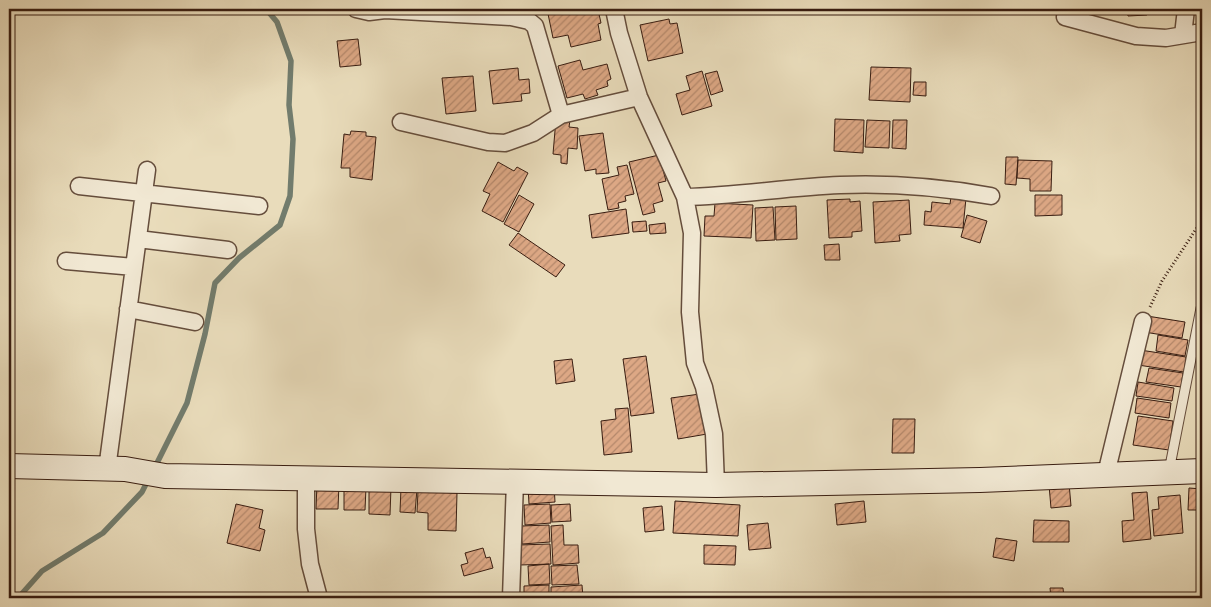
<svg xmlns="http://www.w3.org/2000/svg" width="1211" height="607" font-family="'IM FELL Double Pica',serif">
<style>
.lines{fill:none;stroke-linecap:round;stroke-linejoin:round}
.stream{stroke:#727c6d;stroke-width:5.5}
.building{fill:url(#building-hatch);stroke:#391d11}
.lane-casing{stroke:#654d3c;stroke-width:11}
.street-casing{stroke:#654d3c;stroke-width:19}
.secondary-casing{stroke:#391d11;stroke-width:26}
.path{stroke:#391d11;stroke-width:3;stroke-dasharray:1 2.5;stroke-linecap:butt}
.lane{stroke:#f1e8d3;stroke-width:9}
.street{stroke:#f1e8d3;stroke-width:16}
.secondary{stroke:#f1e8d3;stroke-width:24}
</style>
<defs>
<pattern id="building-hatch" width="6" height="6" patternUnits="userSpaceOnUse" patternTransform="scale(1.25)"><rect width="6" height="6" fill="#dda885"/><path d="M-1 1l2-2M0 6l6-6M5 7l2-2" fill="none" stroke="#b4886b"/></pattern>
</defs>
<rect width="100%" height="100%" fill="#e9dcbb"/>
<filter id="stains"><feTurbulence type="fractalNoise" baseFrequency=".004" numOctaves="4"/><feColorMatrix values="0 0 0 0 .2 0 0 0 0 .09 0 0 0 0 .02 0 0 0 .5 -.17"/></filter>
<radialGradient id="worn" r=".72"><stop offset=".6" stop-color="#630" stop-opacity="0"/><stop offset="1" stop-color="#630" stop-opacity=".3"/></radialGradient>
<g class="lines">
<!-- stream -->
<path class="stream" d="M155,467l32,-64 18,-69 10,-51 24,-25 41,-33 10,-29 3,-57 -4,-34 2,-44 -14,-39 -11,-13
M18,598l24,-27 61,-38 39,-41 7,-14"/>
</g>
<!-- building -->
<path class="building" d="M547,9h56l1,3 -5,2 2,9 -3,1 3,16 -30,7 -3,-12 -15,3z
M1127,9h20v6l-19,1z
M669,19l1,5 7,-1 6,30 -35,8 -8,-36z
M358,39l3,26 -21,2 -3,-26z
M580,60l3,10 24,-6 4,15 -4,2 1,5 -12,4 2,5 -13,4 -2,-5 -16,4 -9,-32z
M871,67l40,1 -1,34 -41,-2z
M518,68l1,12 10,-1 1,14 -9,1 1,7 -29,3 -4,-33z
M702,71l10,35 -30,9 -6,-21 14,-4 -4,-14z
M717,71l6,20 -12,4 -6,-21z
M473,76l3,35 -30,3 -4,-36z
M914,82h12v14l-13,-1z
M556,119l14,1 -1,7 9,1 -1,21 -9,-1 -1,16 -6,-1v-8l-8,-1z
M835,119l29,1 -1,33 -29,-2z
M867,120l23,1 -1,27 -24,-1z
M893,120h14l-1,29 -14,-1z
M351,131l15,1v4l10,1 -4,43 -22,-3v-9h-9l3,-34 6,1z
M603,133l6,40 -13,1v-5l-11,2 -6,-35z
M659,155l7,26 -8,2 5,18 -10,3 2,8 -12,3 -14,-53z
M1006,157h12l-2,28 -11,-1z
M1018,160l34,1 -1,30h-21v-12l-13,-1z
M498,162l16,9 3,-4 11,6 -25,49 -21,-11 8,-17 -7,-3z
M627,165l7,29 -9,2 1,5 -8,2 1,5 -11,2 -6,-31 17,-4 -2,-8z
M519,195l15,9 -15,28 -15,-8z
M1035,195h27v20l-27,1z
M951,197l15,1 -3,30 -39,-3 1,-14 6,1 1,-10 18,2z
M850,199v3l10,-1 2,30 -10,1v5l-23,1 -2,-38z
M909,200l2,34 -12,1 1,6 -25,2 -2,-41z
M715,203l38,2 -2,33 -47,-2 1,-20h9z
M796,206l1,33 -21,1 -1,-33z
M773,207l2,33 -19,1 -1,-33z
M626,209l3,24 -37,5 -3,-23z
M967,215l20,6 -7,22 -19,-6z
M646,221l1,10 -14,1 -1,-10z
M665,223l1,10 -16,1 -1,-9z
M518,233l47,32 -9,12 -47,-32z
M839,244l1,16h-15l-1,-15z
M1147,316l38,6 -3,16 -38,-6z
M1158,335l30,5 -3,16 -29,-5z
M1140,350l46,7 -2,15 -46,-7z
M646,356l8,57 -23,3 -8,-57z
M572,359l3,22 -19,3 -2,-23z
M1149,368l34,5 -2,14 -35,-5z
M1138,382l36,6 -2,13 -36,-5z
M700,394l7,40 -29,5 -7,-41z
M1137,398l34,5 -2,15 -34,-5z
M628,408l4,44 -28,3 -3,-34 15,-2 -1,-10z
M1138,416l35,5 -4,29 -36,-5z
M893,419h22l-1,34h-22z
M1200,419h2v26l-5,-1z
M317,483h22l-1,26h-22z
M1069,483l2,23 -20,2 -2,-23z
M554,485l1,17 -26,2 -1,-18z
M344,486l22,1 -1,23h-21z
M369,486l22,1 -1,28 -21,-1z
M401,488l16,1 -2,24 -15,-1z
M1189,488l13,1v21h-14z
M418,491l39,2 -1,38 -28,-1v-17l-11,-1z
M1147,492l4,47 -28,3 -1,-21 12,-1 -2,-27z
M1180,495l3,38 -29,3 -2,-26 7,-1 -1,-12z
M675,501l65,4 -2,31 -65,-3z
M864,501l2,21 -29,3 -2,-21z
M236,504l27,6 -4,18 6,2 -5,21 -33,-8z
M550,504l1,19 -26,2 -1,-20z
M570,504l1,17 -19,1 -1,-17z
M662,506l2,24 -19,2 -2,-24z
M1034,520l35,1v21h-36z
M768,523l3,25 -22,2 -2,-25z
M549,525l1,17 -28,2 -1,-18z
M563,525l1,20h14l1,18 -26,2 -2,-39z
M996,538l21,3 -3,20 -21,-4z
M550,544l1,20 -31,1 -1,-20z
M704,545l32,1 -1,19 -31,-1z
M483,548l3,10 4,-1 3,11 -29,8 -3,-11 7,-2 -3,-10z
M549,564l1,20 -21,1 -1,-19z
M577,565l2,19 -27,1 -1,-19z
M549,585v13h-25v-12z
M582,585l1,13h-32v-11z
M1050,588h13l1,10h-13z"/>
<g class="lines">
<!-- lane casing -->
<g class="lane-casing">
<path id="lane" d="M1169,471l32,-163"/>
</g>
<!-- street casing -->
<g class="street-casing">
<path id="street" d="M356,9l13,3 16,-2 126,7 18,4 6,5 26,89
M614,9l5,24 20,64 46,100 7,36 -2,79 5,51 9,24 10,47 2,51
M1065,17l71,19 30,2 36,-6
M1183,35l3,-26
M401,122l87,20 17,1 28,-10 28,-18 78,-18
M79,186l180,20
M685,197c52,-1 103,-10 155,-12 51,-2 101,2 151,11
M138,239l90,11
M66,261l68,6
M128,309l67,13
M107,469l40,-299
M1106,474l37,-153
M306,478v51l4,35 9,34
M511,598l4,-117"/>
</g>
<!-- secondary casing -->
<g class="secondary-casing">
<path id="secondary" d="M9,466l116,3 40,7 551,9 264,-5 222,-9"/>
</g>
<!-- path -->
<path class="path" d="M1150,307l12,-26 40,-61"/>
<!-- lane -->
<use href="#lane" class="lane"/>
<!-- street -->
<use href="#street" class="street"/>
<!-- secondary -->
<use href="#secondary" class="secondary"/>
</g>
<!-- margin -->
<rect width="1211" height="607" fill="none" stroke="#e9dcbb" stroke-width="30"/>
<rect x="10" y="10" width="1191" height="587" fill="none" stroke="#391d11" stroke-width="2.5"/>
<rect x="15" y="15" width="1181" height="577" fill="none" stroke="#391d11"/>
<rect width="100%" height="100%" filter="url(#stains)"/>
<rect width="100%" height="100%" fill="url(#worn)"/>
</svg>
